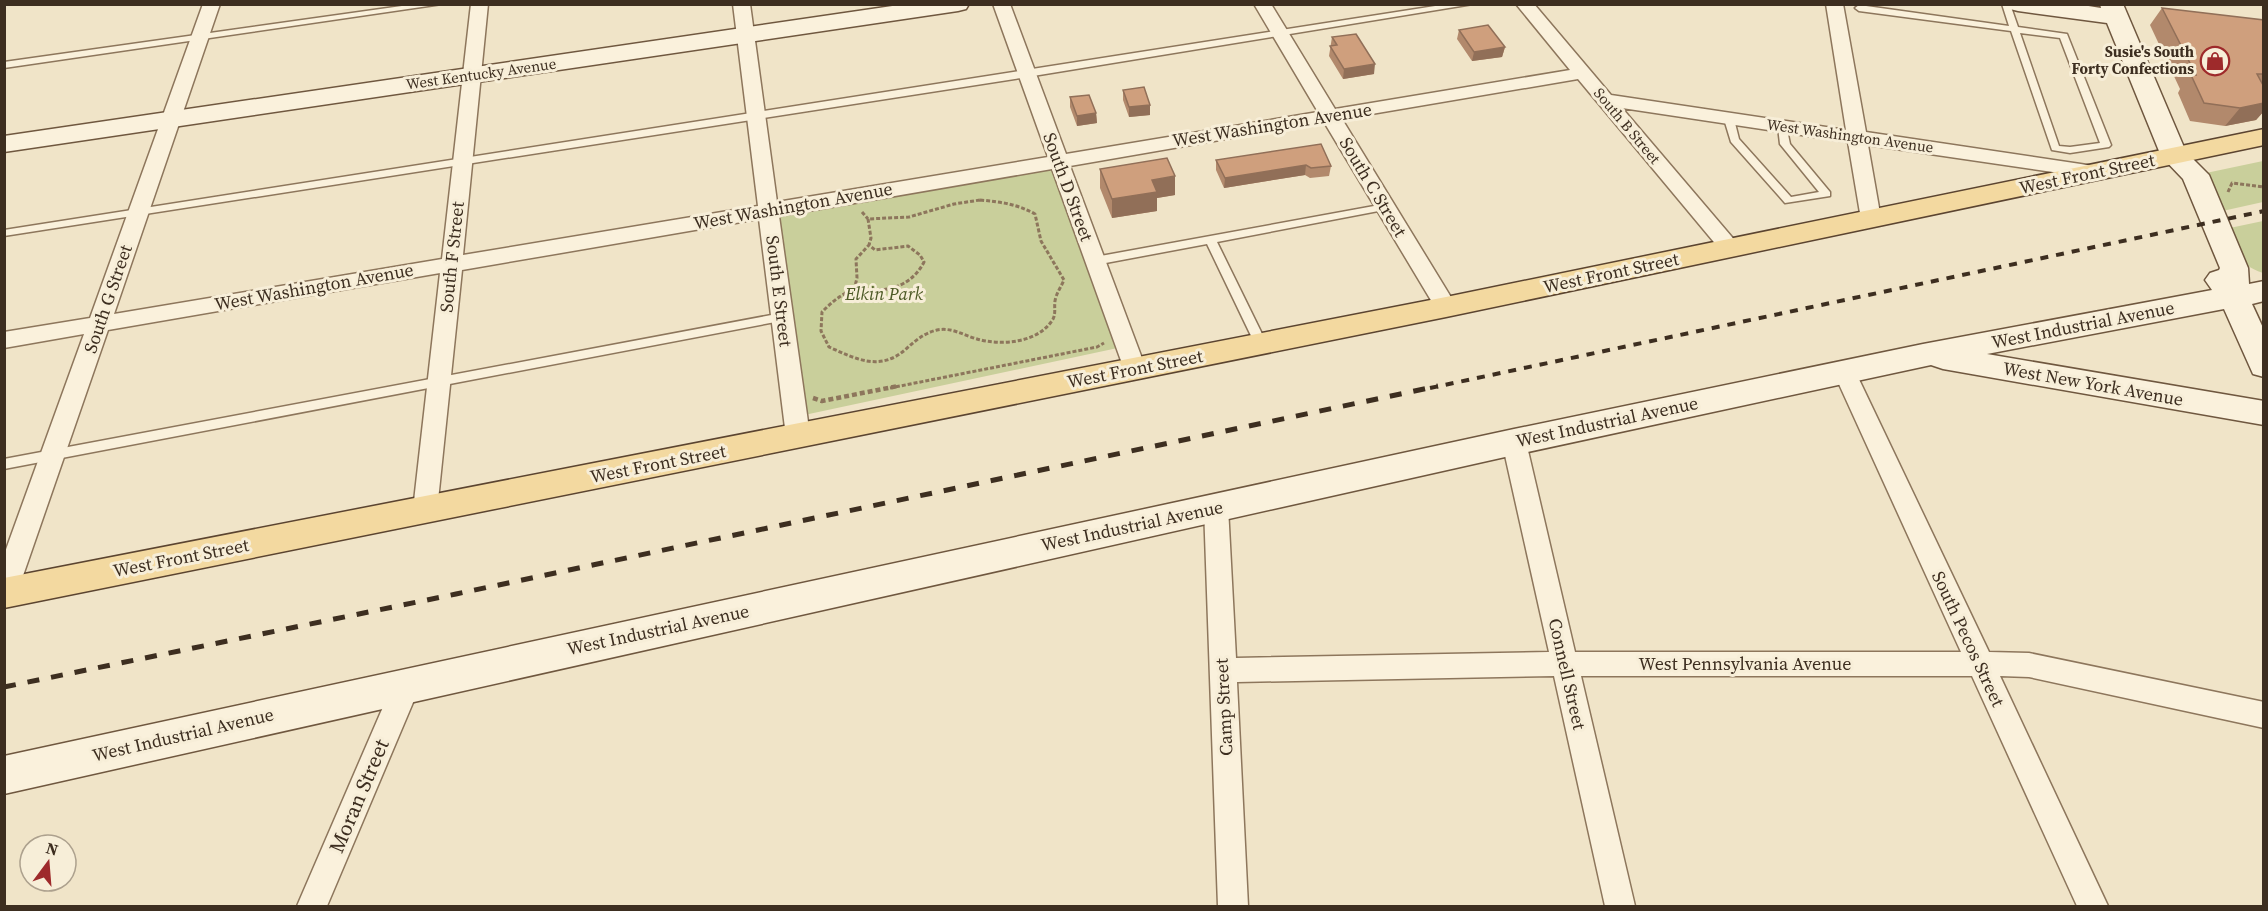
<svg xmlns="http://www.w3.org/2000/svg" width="2268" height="911" font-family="'Source Serif 4',serif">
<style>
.green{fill:#c9cf9b}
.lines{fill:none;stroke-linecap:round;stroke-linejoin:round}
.lane-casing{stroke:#8d765c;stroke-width:3}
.street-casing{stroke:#8d765c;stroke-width:3}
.secondary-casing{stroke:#6f573f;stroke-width:3}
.primary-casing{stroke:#5b4430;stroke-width:3}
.path-far1{stroke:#8d765c;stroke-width:3;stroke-dasharray:4 2;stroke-linecap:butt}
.path{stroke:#8d765c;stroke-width:4.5;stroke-dasharray:5 3;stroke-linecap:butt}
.lane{fill:#faf1dc;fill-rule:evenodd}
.street{fill:#faf1dc;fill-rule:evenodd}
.secondary{fill:#faf1dc;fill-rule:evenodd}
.primary{fill:#f3d9a0;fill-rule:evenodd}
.rail-far1{stroke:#3d2e20;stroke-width:4;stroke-dasharray:8 8;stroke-linecap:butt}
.rail{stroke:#3d2e20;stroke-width:5;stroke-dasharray:12 12;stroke-linecap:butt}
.wall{fill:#b2896c}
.shaded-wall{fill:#916f58}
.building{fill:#cf9f7d;stroke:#916f58;stroke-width:1.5}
.labels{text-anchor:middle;stroke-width:6;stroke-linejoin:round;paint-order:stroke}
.far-poi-label{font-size:15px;font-weight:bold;fill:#3d2e20;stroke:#f7eed8;text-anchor:end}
.far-street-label{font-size:15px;fill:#3d2e20;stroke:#f7eed8}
.street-label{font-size:18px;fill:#3d2e20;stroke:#f7eed8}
.park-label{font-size:18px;font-style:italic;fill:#4d5a26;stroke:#f7eed8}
.near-street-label{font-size:21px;fill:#3d2e20;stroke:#f7eed8}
</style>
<rect width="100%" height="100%" fill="#f0e4c8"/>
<!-- green -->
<path class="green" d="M1059,161l68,185 -332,71 -27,-207z
M2263,161v41l-45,10 -12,-39z
M2263,221v52c-25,-8 -27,-22 -38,-44z"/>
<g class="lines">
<!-- lane casing -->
<g class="lane-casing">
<path id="lane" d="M416,4h26l-438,64v-6z
M1448,4h25l-446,73 -1023,159v-6z
M2002,4h8l8,23 49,7 44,111 -2,2 -39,6 -18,-3 -41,-119 -152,-20 -4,-3 4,-3 150,21zM2020,33l40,5 40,105 -30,4 -11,-1z
M1729,116l5,3 5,20 52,58 28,-5 -39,-48 -2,-17 2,-2h6l4,19 40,48v4l-45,7 -54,-61 -7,-23z
M1385,204l5,3 -1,2 -172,33 50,102 -6,4 -6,-4 -48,-100 -112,21 -5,-4 5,-4z
M782,313l4,1 1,3 -1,3 -782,149v-10z"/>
</g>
<!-- street casing -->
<g class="street-casing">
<path id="street" d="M203,4h17l-106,310 328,-55 29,-255h17l-25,251 295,-49 -25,-202h17l27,198 271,-45 -55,-153h17l56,150 252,-42 -64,-108h17l64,105 235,-39 -54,-66h18l77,91 235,35 -20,-126h17l23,128 228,34 7,2 3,4 -3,4 -7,2 -226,-33 13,74 -3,5 -7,2 -7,-2 -3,-5 -13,-77 -226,-34 115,135 3,5 -3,5 -7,2 -7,-2 -145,-174 -236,40 115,188 -3,5 -8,3 -8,-3 -114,-190 -254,44 76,203 -3,6 -8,2 -8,-2 -3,-6 -72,-200 -273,47 31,220 -4,6 -8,3 -8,-3 -4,-6 -27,-217 -297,51 -25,240 -3,7 -9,3 -9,-3 -3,-7 27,-237 -332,57 -91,263 -4,8 -9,3v-49l80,-221 -80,14v-16l86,-14z
M1844,363l8,2 3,6 134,281 40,1 235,49v26l-235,-51 -29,-1 108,230h-31l-105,-230h-391l54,230h-30l-51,-230 -317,6 11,224h-30l-14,-399 3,-7 9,-3 9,3 3,7 8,151 313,-6 -47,-210 4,-6 8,-3 8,3 4,6 49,210h386l-128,-281 3,-6z
M406,674l10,3 4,9 -93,220h-30l99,-229z"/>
</g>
<!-- secondary casing -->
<g class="secondary-casing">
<path id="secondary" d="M906,4h63l-3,5 -8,2 -954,141v-16z
M2007,4h69l25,4 -1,-4h23l63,148 23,23 39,93 1,16 15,-3v20l-12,3 12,26v47l-11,-3 -29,-65 -237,45 277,47v24l-321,-56 -12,-4 -417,90 -1510,339v-38l1510,-327 409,-85 289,-54 -7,-10 5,-7 9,-3 1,-2 -37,-89 -22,-23 -54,-133 -89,-12 -8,-2z"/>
</g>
<!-- primary casing -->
<g class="primary-casing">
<path id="primary" d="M2264,129v16l-818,172 -1442,291v-30l1442,-281z"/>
</g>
<!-- path-far1 -->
<path class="path-far1" d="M2228,192l4,-9 32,4
M980,200c21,2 37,4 55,14l6,27 23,39c-3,7 -8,14 -9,21 -1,7 1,12 -2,18 -14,24 -52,27 -76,20 -14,-4 -26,-12 -40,-9 -13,3 -22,11 -31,19 -26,23 -50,10 -77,-2l-8,-16 1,-19c9,-9 19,-18 31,-22 8,-2 16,0 24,0 20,0 38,-10 47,-28l-4,-7 -12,-9 -33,4 -6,-5 2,-7 -3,-19 41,-2 45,-13z
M862,212l6,7
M854,290l3,-12 -1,-19 13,-14
M890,388l207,-41 7,-4"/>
<!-- path -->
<path class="path" d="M813,398l9,3 76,-15"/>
<!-- lane -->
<use href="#lane" class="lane"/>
<!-- street -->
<use href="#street" class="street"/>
<!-- secondary -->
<use href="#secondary" class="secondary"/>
<!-- primary -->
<use href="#primary" class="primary"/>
<!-- rail-far1 -->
<path class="rail-far1" d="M1430,388l834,-177"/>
<!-- rail -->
<path class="rail" d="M4,687l452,-93 982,-208"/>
</g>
<!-- wall -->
<path class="wall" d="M2162,8l102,12v91l-8,9 -31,6 -35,-5 -12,-28 2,-4 -30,-64z
M1459,30l46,17 -3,10 -30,4 -15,-22z
M1332,37l42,37 -31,5 -14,-23z
M1123,90l27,15v10l-21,2 -6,-17z
M1070,97l26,16 1,10 -20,3 -7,-19z
M1216,160l115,6 -2,10 -19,2 -5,-3 -81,13 -8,-18z
M1100,169l75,26 -18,3v13l-45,7 -12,-30z"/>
<!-- shaded-wall -->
<path class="shaded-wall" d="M1505,47l-3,10 -30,4 2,-9z
M1375,64l-1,10 -31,5 1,-10z
M2264,103v8l-8,9 -31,6 15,-18z
M1150,105v10l-21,2v-10z
M1096,113l1,10 -20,3v-10z
M1306,165l-1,10 -81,13 1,-10z
M1175,176v19l-18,3v13l-45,7v-19l40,-19z"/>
<!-- building -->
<path class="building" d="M2162,8l102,12v54h-7l7,13v16l-24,5 -36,-5 -13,-28h5z
M1488,25l17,22 -31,5 -15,-22z
M1356,34l19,30 -31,5 -14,-23 7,-1 -5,-8z
M1144,87l6,18 -21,2 -6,-17z
M1089,95l7,18 -19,3 -7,-19z
M1321,144l10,22 -20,2 -5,-3 -81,13 -9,-18z
M1167,158l8,18 -23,4 5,12 -45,7 -12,-30z"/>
<!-- icons -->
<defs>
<g id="shop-ring" transform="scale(1.5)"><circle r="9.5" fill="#f7eed8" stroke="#9e2a2b" stroke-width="1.5"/><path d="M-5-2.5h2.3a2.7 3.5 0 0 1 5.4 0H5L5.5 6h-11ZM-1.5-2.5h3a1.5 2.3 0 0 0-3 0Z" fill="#9e2a2b"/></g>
</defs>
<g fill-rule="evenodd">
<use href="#shop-ring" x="2215" y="61"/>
</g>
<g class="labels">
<!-- far-poi labels -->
<g class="far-poi-label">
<text x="2194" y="57">Susie's South<tspan x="2194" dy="17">Forty Confections</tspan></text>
</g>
<!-- far-street labels -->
<g class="far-street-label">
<text transform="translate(481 74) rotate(-8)" y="5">West Kentucky Avenue</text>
<text transform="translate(1627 126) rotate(50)" y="5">South B Street</text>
<text transform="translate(1850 136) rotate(8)" y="5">West Washington Avenue</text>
</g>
<!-- street labels -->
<g class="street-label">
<text transform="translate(1272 125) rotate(-9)" y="6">West Washington Avenue</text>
<text transform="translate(2087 174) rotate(-12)" y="6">West Front Street</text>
<text transform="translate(1068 187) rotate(70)" y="6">South D Street</text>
<text transform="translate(1373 187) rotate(59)" y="6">South C Street</text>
<text transform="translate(793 206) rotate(-10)" y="6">West Washington Avenue</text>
<text transform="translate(452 257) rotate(-84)" y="6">South F Street</text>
<text transform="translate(1611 273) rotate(-12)" y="6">West Front Street</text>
<text transform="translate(314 287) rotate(-10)" y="6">West Washington Avenue</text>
<text transform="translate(779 291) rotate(83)" y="6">South E Street</text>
<text transform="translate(108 299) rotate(-71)" y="6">South G Street</text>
<text transform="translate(2083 325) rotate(-11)" y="6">West Industrial Avenue</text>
<text transform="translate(1135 369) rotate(-11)" y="6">West Front Street</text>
<text transform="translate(2093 384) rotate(10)" y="6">West New York Avenue</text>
<text transform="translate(1607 422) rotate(-12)" y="6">West Industrial Avenue</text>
<text transform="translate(658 464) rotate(-11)" y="6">West Front Street</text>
<text transform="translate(1132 526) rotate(-12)" y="6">West Industrial Avenue</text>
<text transform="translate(181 558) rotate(-11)" y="6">West Front Street</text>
<text transform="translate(658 630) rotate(-12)" y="6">West Industrial Avenue</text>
<text transform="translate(1968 639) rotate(65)" y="6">South Pecos Street</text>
<text x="1745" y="670">West Pennsylvania Avenue</text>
<text transform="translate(1567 674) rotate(77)" y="6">Connell Street</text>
<text transform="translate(1224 707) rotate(-93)" y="6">Camp Street</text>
<text transform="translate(183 735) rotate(-13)" y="6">West Industrial Avenue</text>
</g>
<!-- park labels -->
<g class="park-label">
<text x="884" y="300">Elkin Park</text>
</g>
<!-- near-street labels -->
<g class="near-street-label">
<text transform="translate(359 796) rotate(-67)" y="7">Moran Street</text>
</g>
</g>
<!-- border -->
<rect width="2268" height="911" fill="none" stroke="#3d2e20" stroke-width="12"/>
<!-- north arrow -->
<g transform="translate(48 863) rotate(16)"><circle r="28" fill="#f7eed8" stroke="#ada18e" stroke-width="1.5"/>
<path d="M0-4.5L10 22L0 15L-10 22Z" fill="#9e2a2b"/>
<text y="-9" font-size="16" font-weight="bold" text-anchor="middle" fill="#3d2e20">N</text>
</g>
</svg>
